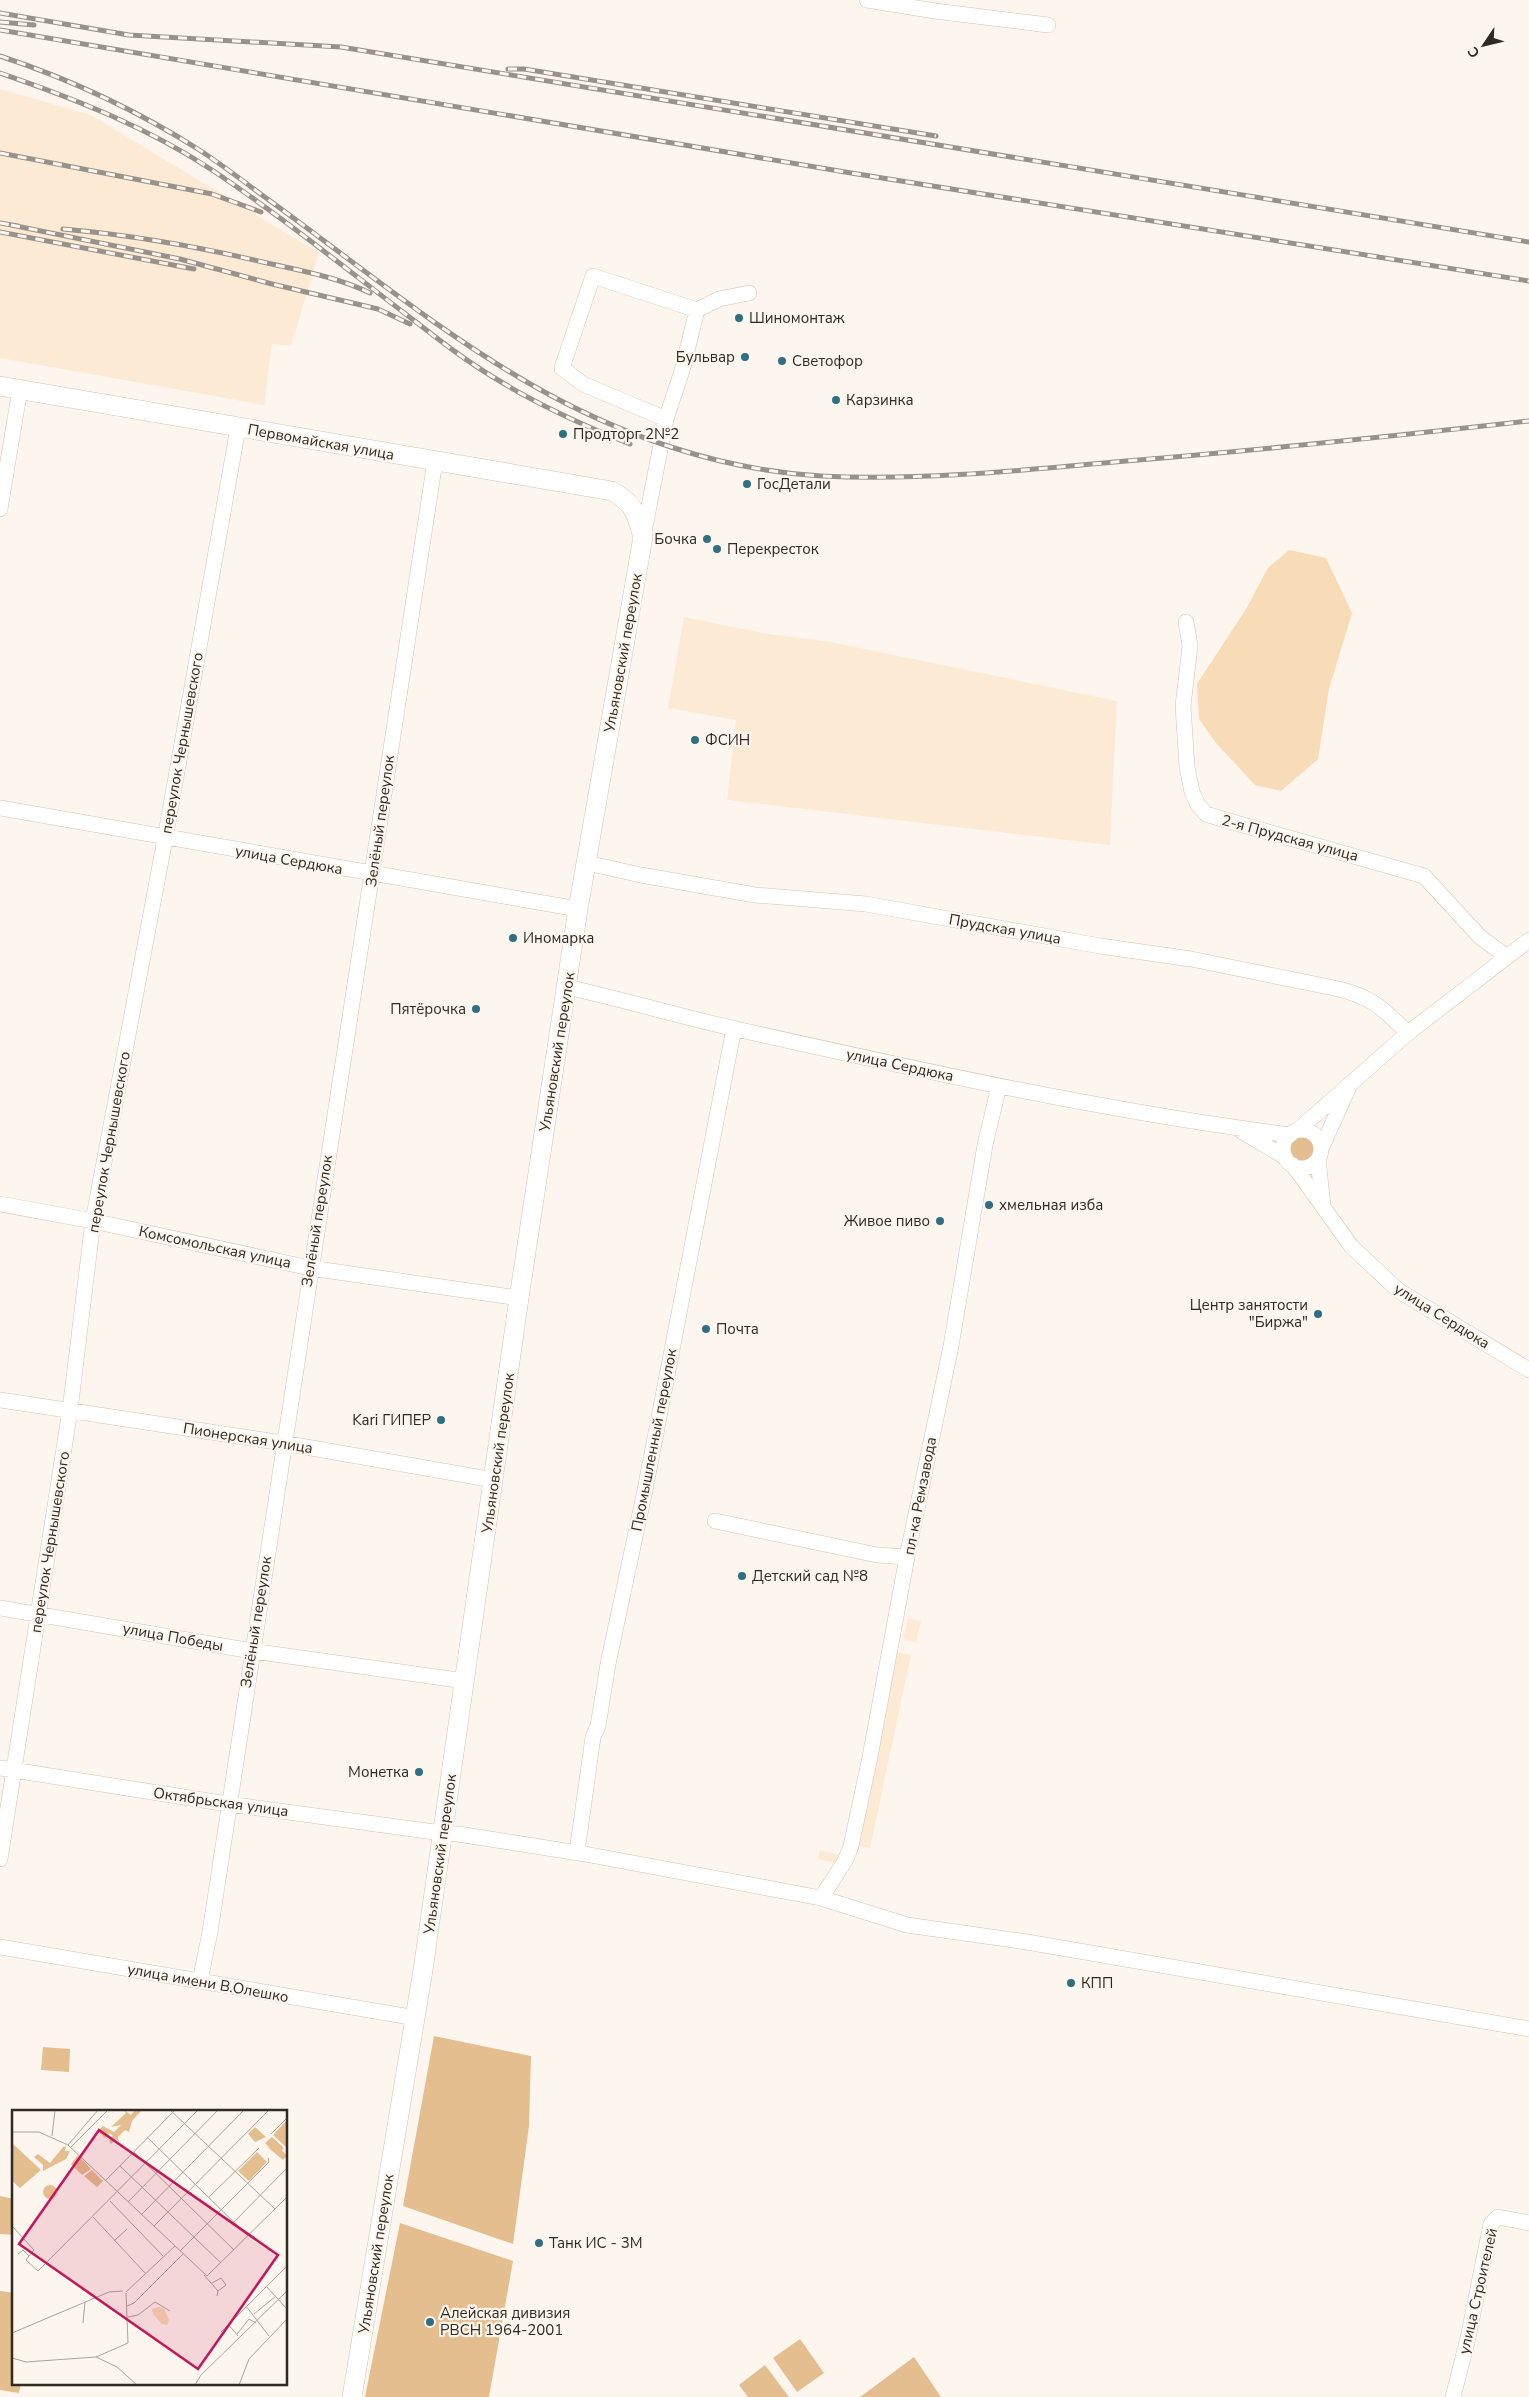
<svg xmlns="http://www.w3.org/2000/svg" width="1529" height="2397" font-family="'Nunito Sans',sans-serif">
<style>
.built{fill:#fdead4}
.green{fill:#e4be8f}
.water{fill:#f8dbb7}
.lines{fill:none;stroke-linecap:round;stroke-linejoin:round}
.minor-casing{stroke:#d4c3af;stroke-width:16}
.major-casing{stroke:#d4c3af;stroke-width:20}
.minor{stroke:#fff;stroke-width:15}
.major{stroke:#fff;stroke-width:19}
.rail-casing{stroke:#99928a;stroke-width:5}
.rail{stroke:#fdf6ee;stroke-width:3;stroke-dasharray:9;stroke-linecap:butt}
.poi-dot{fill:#2f6e83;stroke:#fdf6ee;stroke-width:2}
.labels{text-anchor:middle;stroke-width:4.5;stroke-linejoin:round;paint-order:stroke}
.poi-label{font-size:15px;fill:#302a22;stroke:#fdf6ee;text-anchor:start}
.street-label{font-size:15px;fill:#302a22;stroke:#fdf6ee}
.inset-road{fill:none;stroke:#aba49c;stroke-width:1}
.view{fill:#c2185b;fill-opacity:0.15;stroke:#c2185b;stroke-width:2.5}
.inset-edge{fill:none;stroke:#302a22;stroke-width:2.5}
</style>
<rect width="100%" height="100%" fill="#fdf6ee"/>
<!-- built -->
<path class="built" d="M0,89l91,26 228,138 -28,93 -19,-2 -8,61 -264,-47z
M684,617l84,17 63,8 286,59 -7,144 -383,-45 9,-80 -68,-12z
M908,1618l13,3 -5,21 -13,-3z
M897,1652l14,3 -41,193 -14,-3z
M820,1850l20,5 -2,9 -20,-5z"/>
<!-- green -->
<path class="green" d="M1290 1149a12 12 0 1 1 24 0a12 12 0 1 1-24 0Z
M434,2036l97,20 -2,70 -16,118 -110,-38z
M43,2047l27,2 -1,23 -28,-2z
M0,2196l14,3v36l-14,-1z
M400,2223l113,38 -24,136h-124z
M0,2291l14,2v90h7l-2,10 -19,-3z
M800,2339l24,34 -27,19 -24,-34z
M914,2357l27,40h-81z
M765,2365l24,32h-41l-9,-12z"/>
<!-- water -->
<path class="water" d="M1289,550l37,8 26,55 -23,76 -11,70 -37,32 -26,-6 -39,-42 -17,-24 -2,-35 49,-75 22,-41z"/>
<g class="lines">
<!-- minor casing -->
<g class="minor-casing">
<path id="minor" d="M867,0l68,11 113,14
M666,419l-83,-35 -21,-16 31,-92 104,34
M0,509l20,-120
M643,537l23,-118 16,-48 15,-61 22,-11 30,-6
M1186,622l4,24 -7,60 4,61 5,25 6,13 8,9 16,5 202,57 56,61 26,19
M0,808l578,101
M587,863l54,12 114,20 111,9 234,42 91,13 148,30c35,9 44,20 69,44
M567,987c57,13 113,29 169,42 183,41 367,82 554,106
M1298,1130l110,-97 121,-93
M1283 1149a19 19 0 1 1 38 0a19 19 0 1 1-38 0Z
M1241,1131l44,26
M1321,1149l27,-60
M1318,1159l5,47
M1293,1165l58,81 48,45 130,79
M0,1204l93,17 217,47 209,30
M0,1400l283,43 211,37
M715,1521l162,34 30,2
M0,1608l252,43 213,30
M0,1768l228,36 214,29 16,1 127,20 236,44 86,27 120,17 502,87
M577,1852l16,-115 5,-11 10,-62 37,-174 89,-462
M0,1859l70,-449 23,-189 72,-382 73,-411
M821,1898l24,-37 6,-15 19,-89 37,-200 44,-211 34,-201 14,-59
M0,1947l416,71
M200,1981l10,-49 225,-1471
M1453,2397l15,-59 23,-114 7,-7 31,6"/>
</g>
<!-- major casing -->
<g class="major-casing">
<path id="major" d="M0,386l612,105c22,13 24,21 31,46l-65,372 -59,389 -96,672 -71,427"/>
</g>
<!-- minor -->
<use href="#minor" class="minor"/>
<!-- major -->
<use href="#major" class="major"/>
<!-- rail casing -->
<g class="rail-casing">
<path id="rail" d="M0,13l129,22 212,12 1188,195
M0,22l34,3
M0,30l851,143 678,108
M0,56c70,23 140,56 201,95 21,14 41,29 61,44 89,64 174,135 270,190 87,50 187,85 289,91 101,5 205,-6 305,-15 135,-11 269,-25 403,-40
M508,69h16l412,67
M0,73c73,25 147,54 212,97 66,44 128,94 191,142 31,24 61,48 95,68 42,26 87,46 132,64
M0,153l212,41 49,18
M0,223l18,3
M11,225l169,34 92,25 106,25 32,15
M63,229c69,6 137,18 204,34 35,8 70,14 103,30
M0,232l194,37"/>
</g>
<!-- rail -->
<use href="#rail" class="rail"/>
</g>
<!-- markers -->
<g class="poi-dot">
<circle cx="739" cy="318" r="5"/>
<circle cx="745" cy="357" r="5"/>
<circle cx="782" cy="361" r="5"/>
<circle cx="836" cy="400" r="5"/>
<circle cx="563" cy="434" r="5"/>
<circle cx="747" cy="484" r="5"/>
<circle cx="707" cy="539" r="5"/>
<circle cx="717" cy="549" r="5"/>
<circle cx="695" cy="740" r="5"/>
<circle cx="513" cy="938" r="5"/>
<circle cx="476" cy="1009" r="5"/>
<circle cx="989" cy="1205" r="5"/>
<circle cx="940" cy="1221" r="5"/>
<circle cx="1318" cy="1314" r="5"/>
<circle cx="706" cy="1329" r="5"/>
<circle cx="441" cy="1420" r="5"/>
<circle cx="742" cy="1576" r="5"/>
<circle cx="419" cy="1772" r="5"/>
<circle cx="1071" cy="1983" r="5"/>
<circle cx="539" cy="2243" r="5"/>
<circle cx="430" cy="2322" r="5"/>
</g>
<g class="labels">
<!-- poi labels -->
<g class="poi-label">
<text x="749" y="323">Шиномонтаж</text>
<text x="735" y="362" text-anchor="end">Бульвар</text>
<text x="792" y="366">Светофор</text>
<text x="846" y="405">Карзинка</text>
<text x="573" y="439">Продторг 2№2</text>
<text x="757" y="489">ГосДетали</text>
<text x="697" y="544" text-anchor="end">Бочка</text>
<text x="727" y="554">Перекресток</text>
<text x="705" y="745">ФСИН</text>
<text x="523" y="943">Иномарка</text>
<text x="466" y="1014" text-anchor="end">Пятёрочка</text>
<text x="999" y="1210">хмельная изба</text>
<text x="930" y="1226" text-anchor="end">Живое пиво</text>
<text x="1308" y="1310" text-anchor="end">Центр занятости<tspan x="1308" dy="17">"Биржа"</tspan></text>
<text x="716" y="1334">Почта</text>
<text x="431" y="1425" text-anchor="end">Kari ГИПЕР</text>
<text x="752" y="1581">Детский сад №8</text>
<text x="409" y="1777" text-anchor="end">Монетка</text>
<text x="1081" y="1988">КПП</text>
<text x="549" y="2248">Танк ИС - 3М</text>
<text x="440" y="2318">Алейская дивизия<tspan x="440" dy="17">РВСН 1964-2001</tspan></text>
</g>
<!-- street labels -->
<g class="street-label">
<text transform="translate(321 442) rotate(10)" y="5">Первомайская улица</text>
<text transform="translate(623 653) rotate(-80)" y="5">Ульяновский переулок</text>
<text transform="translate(182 743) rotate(-80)" y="5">переулок Чернышевского</text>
<text transform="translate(380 821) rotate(-82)" y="5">Зелёный переулок</text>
<text transform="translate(1290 838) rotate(15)" y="5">2-я Прудская улица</text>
<text transform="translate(289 860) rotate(10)" y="5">улица Сердюка</text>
<text transform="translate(1005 929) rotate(10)" y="5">Прудская улица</text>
<text transform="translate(557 1052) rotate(-81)" y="5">Ульяновский переулок</text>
<text transform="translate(900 1065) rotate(12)" y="5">улица Сердюка</text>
<text transform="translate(109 1142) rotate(-80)" y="5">переулок Чернышевского</text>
<text transform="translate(317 1221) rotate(-81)" y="5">Зелёный переулок</text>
<text transform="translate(215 1247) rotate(12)" y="5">Комсомольская улица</text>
<text transform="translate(1442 1316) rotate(32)" y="5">улица Сердюка</text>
<text transform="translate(248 1438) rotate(9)" y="5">Пионерская улица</text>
<text transform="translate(654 1440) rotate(-79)" y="5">Промышленный переулок</text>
<text transform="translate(498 1453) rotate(-82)" y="5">Ульяновский переулок</text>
<text transform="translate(920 1496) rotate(-79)" y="5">пл-ка Ремзавода</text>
<text transform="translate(50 1542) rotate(-81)" y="5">переулок Чернышевского</text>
<text transform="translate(256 1622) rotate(-81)" y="5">Зелёный переулок</text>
<text transform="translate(173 1637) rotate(10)" y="5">улица Победы</text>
<text transform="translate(221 1802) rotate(8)" y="5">Октябрьская улица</text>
<text transform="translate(440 1854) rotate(-82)" y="5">Ульяновский переулок</text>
<text transform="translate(208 1983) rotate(10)" y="5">улица имени В.Олешко</text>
<text transform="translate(376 2254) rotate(-81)" y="5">Ульяновский переулок</text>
<text transform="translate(1478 2291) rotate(-77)" y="5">улица Строителей</text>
</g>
</g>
<!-- overview -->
<g transform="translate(12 2110)">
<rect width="275" height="275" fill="#fdf6ee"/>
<path d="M112,0l7,5 4,-5h7l-10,11 -3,11 -4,-2 -7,7 1,5 -3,-3 -5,5 -2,-3 4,-5 -3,-3 -5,5 -7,-7 5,-5 11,6 7,-7 -10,2 15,-14zM275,10v28l-14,-13zM243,17l11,10 -11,5 -7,-8zM260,27l12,11 -2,2 5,6 -4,4 -18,-15 6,4 -6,-6zM0,33l29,27 -21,18 -8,-7zM51,37l3,-1 -1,5h5l-4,8 -23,12v-6l-9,-8 4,-3 12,9zM245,42l10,10 -18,19 -11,-10zM66,45l13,14 -9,6 -11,-11zM80,60l11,11 -6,6 -13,-11zM31 82a7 7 0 1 1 14 0a7 7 0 1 1-14 0Z" fill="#e4be8f"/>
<path d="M147,197l5,2 5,11 -2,5 -5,-1 -9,-10 -1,-5z" fill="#f8dbb7"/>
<path class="inset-road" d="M158,0l105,99M0,22h27l29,13 139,131 80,-79M259,24l16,-16M40,26l3,-26M136,28l100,98M56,35l30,-35M59,37l37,-37M122,42l100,98M108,56l101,97M94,70l69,-70M196,88l51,-50M98,91l53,55M116,92l90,-92M130,104l102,-104M81,107l52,56M222,112l53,-54M0,116l22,24 -5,6M142,116l115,-116M102,131l13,-12M168,141l89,-89 -1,-4M6,144l5,-4 6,6 -3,4 12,11 160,-161M192,165l14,16 -1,5M200,173l9,-5 5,7 -8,6M254,176l21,23M114,182l49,-46M115,196l7,-3 49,-49M234,196l23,30M242,204l22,-18M116,207l10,-2 17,-13 15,9M71,213l2,-21M216,214l10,12M209,222l66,-66M0,223l97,-41 14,-1M225,224l12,-15 7,4M84,247l32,-14 -2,-50M0,248l14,4 70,-5 21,10 20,18M183,275l6,-10 86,-84M227,275l10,-26 38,-40"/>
<path class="view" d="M87,20l179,125 -80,114 -179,-125z"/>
<rect width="275" height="275" class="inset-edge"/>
</g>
<!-- north arrow -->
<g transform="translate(1484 45) rotate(235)" stroke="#fdf6ee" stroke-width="4" paint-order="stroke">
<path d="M0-4L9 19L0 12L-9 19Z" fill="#302a22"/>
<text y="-8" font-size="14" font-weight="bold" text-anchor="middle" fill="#302a22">С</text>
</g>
</svg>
